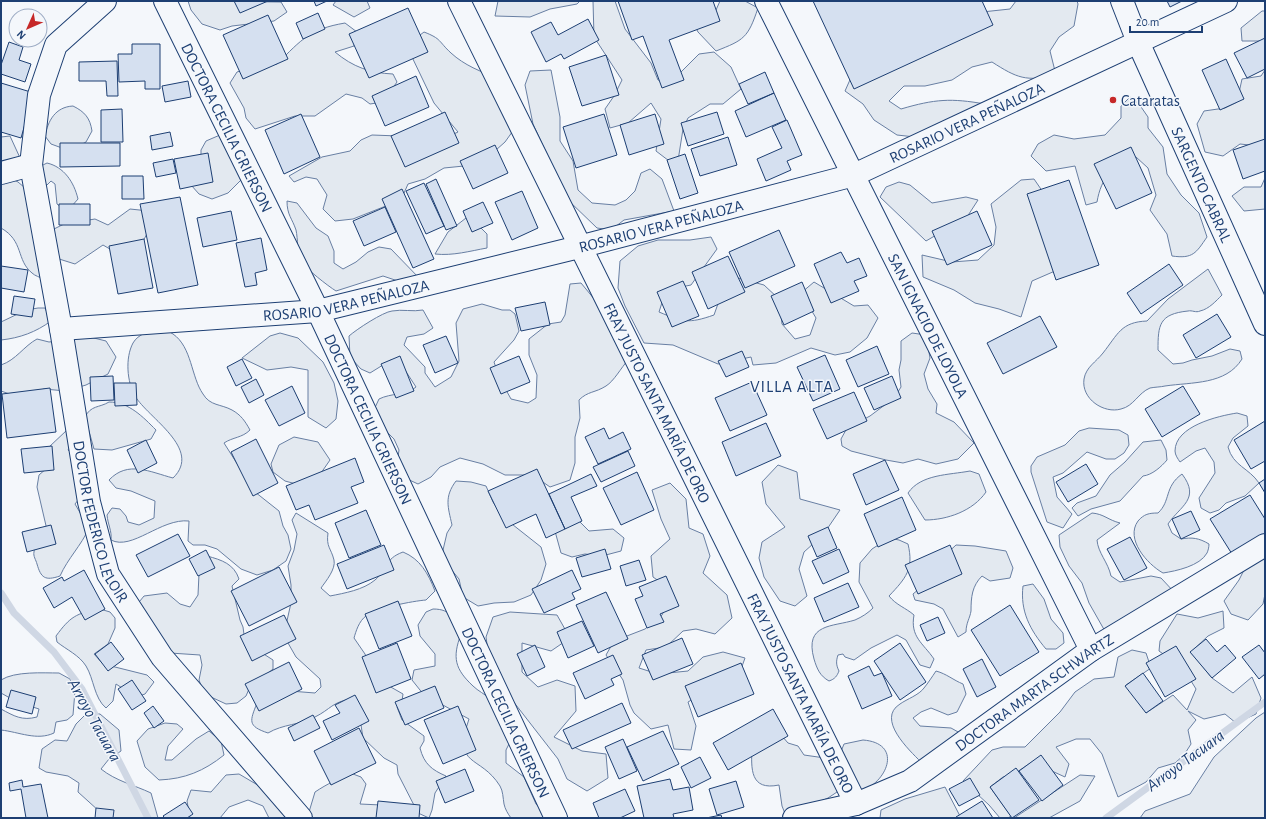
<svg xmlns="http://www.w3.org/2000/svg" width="1266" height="819" font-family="'Alegreya Sans',sans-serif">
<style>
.green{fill:#e3e9f0;stroke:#687fa3}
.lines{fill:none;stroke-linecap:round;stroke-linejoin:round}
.stream{stroke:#cfd7e4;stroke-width:7}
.building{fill:#d5e0f0;stroke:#1d3f73}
.minor-casing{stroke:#1d3f73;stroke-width:24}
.minor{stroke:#f4f7fb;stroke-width:22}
.poi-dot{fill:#c62828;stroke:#f4f7fb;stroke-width:1.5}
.labels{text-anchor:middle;stroke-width:3;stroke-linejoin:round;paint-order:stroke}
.poi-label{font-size:16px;fill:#1d3f73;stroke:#f4f7fb;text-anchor:start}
.street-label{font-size:16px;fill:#1d3f73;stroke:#f4f7fb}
.neighbourhood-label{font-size:17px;letter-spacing:1px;fill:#1d3f73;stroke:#f4f7fb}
.water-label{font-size:17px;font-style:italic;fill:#1d3f73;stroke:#f4f7fb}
</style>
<rect width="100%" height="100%" fill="#f4f7fb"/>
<!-- green -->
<path class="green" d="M188,1l93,1 6,10 -13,9 -42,5 -12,4 -18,-6 -11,-14z
M336,1h31l3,7 -16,9 -21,-12z
M498,1h82l-3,3 -27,5 -20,8 -35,-1z
M593,1h22l10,28 26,34 7,17 12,3 29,-29 15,-2 17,15 10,22 -18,15h-13l-22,14 -5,11 -6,38 -21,-16 5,-32 -10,-16 -23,20 -18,5 -5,-19 9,-13 8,-16 -28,-43z
M720,1h25l13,7c-10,30 -14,32 -42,43l-18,-19 -2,-4 20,-18z
M1016,1h61l1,3 -4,22 -15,11 -9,14 6,24c-30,7 -39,3 -64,-13l-20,5 -20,13 -27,6h-21l-15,15 12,8c34,-10 50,-11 84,-5l-61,34 -27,-3 -23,-15 -11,-16 -18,-13 8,-18 129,-61 28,-3z
M1262,11h3v33l-2,-3h-21l-1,-13z
M345,23l12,9 -3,14 -19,6c18,15 35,21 58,22l4,8 -14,20 -13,2 -8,-6 -16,-4 -31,22h-20l-40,13 -9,-11 -2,-10 -14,-25 7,-11 21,-7 19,-1c25,-25 33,-35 68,-41z
M424,32c18,7 14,9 27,21 13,12 30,19 47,25l17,50 -10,14 -9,8 -32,16 -20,2 -19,11 -17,5 -7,16 -48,19 -18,2 -12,-12 4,-14 -10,-16 -11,-2 -12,5 -5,-6 33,-19 28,-6 11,-11 11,-5 27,1 11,24c29,-1 26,-19 48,-28l-24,-29 -23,-48 1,-14z
M551,70l9,47v24l13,20 5,29 14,13 23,2 11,-5 9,-9 6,-18 9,-4 12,10 12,32 -50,9 -13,10 -14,-2 -29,-28 -35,-76 -8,-39 5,-14z
M1265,70v84l-6,-8 -19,-2 -17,12 -18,-4 -8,-28 7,-13 21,-3 12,-6 5,-23 19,-3z
M1130,97l9,7 9,13v11l15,19 4,27 14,21 18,18 8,24c-11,16 -14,22 -35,19l-5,-22 -17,-24 6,-15 -8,-27 -12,-11c-23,7 -35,21 -39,45l-11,3 -11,-39 -29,5 -15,-15 7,-12 16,-9 20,4 31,-4 16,-17v-12z
M73,106c12,6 17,12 19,25l-6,11 -11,6h-13l-11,-4 -6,-8c3,-15 10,-29 28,-30z
M220,135l28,38 -20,20 -16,6 -13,-5 -8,-9 10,-21v-14l5,-9z
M10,136l11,24 -20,13v-36z
M47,163c17,4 27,19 31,36l-7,8 -9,1 -5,-4 -2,-20 -4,-3 -4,4 -7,-1 -1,-17z
M8,177l10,5 13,11 12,86c-3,-2 -8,-3 -11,-6 -16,-13 -8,-32 -31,-45v-50z
M1265,178v31l-21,2 -12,-15 12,-9h17z
M1034,179l11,16 10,76 -23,10 -11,36 -22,-8 -24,-6 -21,-13 -31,-13 -1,-22 30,7 26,-2 16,-15 2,-18 -5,-23 30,-24z
M899,182l11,3 22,18 34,-6 12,3 -11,17 -41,24 -46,-44 6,-10z
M287,201l10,2 19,25 12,8 6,15v12l9,6 13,-7 12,-10 11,-5 12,2 30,31 -20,2 -18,-6 -47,15c-8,-5 -30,-22 -35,-30 -4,-8 -3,-22 -5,-31 -4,-12 -9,-15 -9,-29z
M130,209l19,2v19l-8,15 -26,7 -12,-7 -28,19 -19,-6 -6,-20 4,-9 10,-5 31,-5 13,6z
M466,218l7,2 14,14v14c-17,3 -34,8 -52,6l13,-22z
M711,237l6,12 -26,36 -25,5 -7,22c24,10 29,12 55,3l6,-17 18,-20 26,7 15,14 3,25 13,15 15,-4 6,-17 -15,-25 13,-11 40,24 14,-1 10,13 -11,20 -17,14 -15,3 -24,-7 -35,15 -23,2 -2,-8 -33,7 -45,-19 -29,-2 -19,-37 -7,-18 2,-27 18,-15 20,-6h32z
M1208,269l14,26c-6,6 -13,14 -22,16 -4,2 -8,-1 -12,0 -29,3 -30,14 -30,39l15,14 10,-1 9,-3 20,-4 18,-7 10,2 2,8c-16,26 -50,23 -77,27 -4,1 -10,1 -15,2 -12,5 -16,18 -29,21 -17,5 -40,-10 -37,-30 2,-12 12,-17 19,-26 15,-19 18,-31 44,-32l21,-22z
M581,283l14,17 33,60c-7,8 -14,21 -22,26 -11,7 -18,5 -27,14l1,18 -5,19v26l-5,17 -20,7 -10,-7 -13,-5h-22l-22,-11 -23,-6 -20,9 -9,10 -13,7 -15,-7 -5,-20 1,-7 -5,-11 -14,-14 -8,-11 7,-15c12,-6 28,-4 37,-12l-13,-20 -12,-7 -21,13 -9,-4 -11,-12 -1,-21c8,-7 34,-24 43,-25 10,-2 21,1 31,-1l10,18 -9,6 -17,3 -3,8 21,22v6l10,14 16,-10 8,-16 -3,-38 7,-14 19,-5 20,6h8l5,4 4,17 -5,9 -20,22 6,17 11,20 17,4 8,-5 1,-23 -8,-20v-16l19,-15 13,-2 4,-7 5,-31z
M38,308h7l6,13c-15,11 -31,17 -50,19v-18l25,-12z
M159,328c4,2 10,3 14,6 19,13 18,43 30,60 7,12 18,10 29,16 9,5 13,11 18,20 -8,8 -17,7 -26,13l31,49 24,19 4,15 5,9 3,14 -5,12 -13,9 -16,5 -16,-6 -24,-20 -12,-4h-12l-5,-4 1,-20c-28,-3 -57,30 -78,19 1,-9 -3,-15 -4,-25l5,-7 8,1 6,7 2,6 11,3 15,-7 1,-17 -24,-10 -15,-3 -7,-8c19,-20 41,-8 64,-2 30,-29 -25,-60 -38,-82 -8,-14 -10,-38 -2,-53 5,-9 17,-12 26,-15z
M280,333l18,5 25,24 11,21 4,18 -2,18 -10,9 -18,-11v-47l-17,-3 -24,3 -25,-12 28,-22z
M912,333l14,2 4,23 -6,16 4,15 9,15 -1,9 18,9 20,21 -16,16 -22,5 -18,-5 -15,4 -17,-3 -35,-9 -9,-5 -1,-7 6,-11 23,-12 24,-18 7,-11 -2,-17 2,-10v-19z
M90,337l16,4 10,16 -8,17 -22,11 -20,6 -22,-2 -26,8 -17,-6v-26c15,-5 23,-19 36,-26l12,3z
M109,402c20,0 34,15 47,28l-5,9 -39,11 -18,-1 -9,-32c6,-12 14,-9 24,-15z
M1237,413l10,3 1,10 -15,12 -5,9c5,19 21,21 31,36l-14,13 -19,7 -7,7 -9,3 -9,-5 -2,-10 16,-25 -1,-11 -9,-14 -9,3 -16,11c-2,-3 -5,-7 -5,-11 0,-25 43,-35 62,-38z
M1089,428l30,2 9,5 1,10 -5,8 -9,6h-9l-19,-7 -24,21 -10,4 4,20 15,17 -9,14 -16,-6 -16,-50v-6l6,-9 28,-12 14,-14z
M67,430l4,15 -3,5 15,14 -4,35 -4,5 14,24c-8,18 -21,30 -29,48 -15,5 -19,2 -23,-12 -1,-4 -4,-8 -3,-12 0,-9 8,-16 13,-22l-10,-43 2,-12 8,-7 2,-21z
M294,437l24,5 12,18 -9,13 -21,12 -15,-4 -12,-9 -2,-8 8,-19z
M1161,440l5,10 1,10c-6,7 -15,15 -24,16l-23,25 -29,8 -13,7 -6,-8 5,-5 19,-7 14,-21 15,-13 18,-20z
M778,465l19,7 3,27 40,11 -17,25 -19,17 -5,17 8,27 -12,10 -15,-5 -16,-24 -5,-19 3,-16 23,-15 -19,-23 -4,-22z
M970,471l9,3 7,18c-13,19 -39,28 -61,28l-17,-27c13,-19 41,-18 62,-22z
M1182,474c19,25 -2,32 -14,50l4,9 9,6c11,-2 18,-1 28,5 0,3 -1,7 -2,9 -7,13 -31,18 -44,20 -16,-9 -38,-34 -25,-52 6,-7 11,-8 20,-8 13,-12 6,-26 24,-39z
M456,481l15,1 15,4 7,16 10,15 38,30 5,17 -5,16 -10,15 -17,7 -20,1 -16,3 -15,-9 -4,-18 -14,-17 -2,-12 4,-17 5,-8c-4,-18 -8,-28 4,-44z
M670,483l16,16 3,29 14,6 7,22 -7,17 24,22 5,23 -17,16 -19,-5 -13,2 -17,16 -20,3 -7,18 19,6 30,-3 15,-14 20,-5 22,6 -5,14 -52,30 8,24 -5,24 -17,-1 -6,-24 -17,4 -17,-16 -4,-8 -7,-25 -17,-25 8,-14 31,-12 17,-14 7,-15 -3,-14 -13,-9 -2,-21 19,-17 -9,-20 -9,-29z
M296,513l32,20c-2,14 3,15 6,27 2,9 -8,21 -13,28l9,8c15,-3 33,-6 45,-16 13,-11 9,-21 28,-28 17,7 25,21 32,39l-9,9c-13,1 -50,8 -60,16 -7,5 -10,15 -12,22l11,16 10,24 28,16 -1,7 -5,6 5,13 22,16v5l-4,7c4,16 12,22 26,28l-11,17 -3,17 -3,8 -11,-5 -20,-39 -1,-9 -13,-7 -21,-20 -2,-13 -10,-26c-19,3 -20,10 -36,18 -15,8 -32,7 -47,16 -21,-7 -18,-12 -11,-30l33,-12 25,2 6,-6 -1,-8 -24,-22 -8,-14 -2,-18 5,-22v-18l-3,-19 6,-16 3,-16 -5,-14z
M562,513l12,3 15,15 24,-2 11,9 -3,13 -19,5 -17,-2 -13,3 -11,-4 -8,-29z
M1092,513c12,1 16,7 28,10l-23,17c1,13 11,22 14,36l9,6 31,-6 10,2 14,15 -69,40 -17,-30 -7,-20 -13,-17 -9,-19 -1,-12z
M889,538l10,2 9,4c6,25 -2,34 -19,52 7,9 17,12 25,19 -4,22 9,28 20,44l-4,9 -10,-3 -14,-25 -9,-5 -26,13 -17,12 -9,-3 -2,-3 -5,1c-2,6 -2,10 1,16 -2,5 -4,8 -10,10 -9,-5 -12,-12 -15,-22 -10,-36 19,-32 41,-39 7,-3 13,-7 18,-12l-14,-26 1,-19 12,-14z
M956,545l19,1 31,5 7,17 -3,10 -20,3 -8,-5c-10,10 -11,21 -11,35 -1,7 -5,12 -5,21l-8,5 -15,-28 -9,-5 -19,-4 -2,-6c18,-13 26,-35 43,-49z
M207,556c15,4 27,8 32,23l-7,7 8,34 3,7 2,15 28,18v9l-24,20 -3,7 -9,7 -11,1 -15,-7 -9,-9 -3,-8 3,-15 -2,-10 -30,-2 -35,-46 9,-11 23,-3 13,11 10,3 8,-12 1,-21z
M1265,556v38l-2,10 -15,16 -17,-6 -7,-13 15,-21 7,-14z
M1033,584l11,15 7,20 12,14 1,10 -8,6h-10c-16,-19 -26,-38 -23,-63z
M100,609l10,3 5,6v10l-7,16 -14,10 9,10 44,11 7,7 -9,12 -9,3 -20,-13 -3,17 -7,7c-12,-10 -12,-29 -20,-42 -7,-11 -19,-16 -29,-24l-1,-6c14,-19 20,-23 44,-27z
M433,609c19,0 20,10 28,25 -9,24 -6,35 12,52 5,5 12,8 17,13 10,10 16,26 23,37l-7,14v13l18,14 12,27 13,14h-38c-3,-4 -6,-9 -7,-14 -1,-6 -1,-13 -4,-18 -20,-32 -48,-18 -31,-67l-45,-24 -12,-15 2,-10 21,-4v-12l-15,-18 -2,-11 8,-13z
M1223,611l1,17 -16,8 -17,16 21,26 21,15 19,-16 9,21 -5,16 -20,9 -11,-9 -21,5 -16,-8 8,9 -8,10 3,14 -7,11 -9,8 -17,5 -12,14 -28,15 -16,-43 -12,-15h-14l-20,8 13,17 -4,13 -33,-15 -21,14 -8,1 -13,10 21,29 -3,2h-8l-11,-13 -26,-24 29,-31 11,-3h22l35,-35 15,-20 19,-13 20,-2 4,-20 14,-7 14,3 5,15 -25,17 15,19 5,9 27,-18 14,15 9,-21 -13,-21 -24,-17 1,-10 17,-27 21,4z
M510,612l47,3 13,23 -19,13 -29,-8v29l16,15 19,-7 18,6 1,25 -22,26 28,14 24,3 2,24 -21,13 -20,-12 -9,-20 -56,-72 -13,-29 -3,-21 7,-20z
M936,671c11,3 17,9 27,13l3,10 -9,18 -9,3 -17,-7 -10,4 -8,6 7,8 31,2 9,5 -39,29c-12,-12 -45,-43 -21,-58 7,-5 19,-9 24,-16 4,-5 8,-11 12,-17z
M59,673l11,6 5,12 -2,24 -6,5 -11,2 -2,11c-17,8 -35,-1 -53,-3v-21c13,7 21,12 36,8l2,-8 -22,-7 -16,-9v-13c14,-9 42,-7 58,-7z
M1265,712v106h-125l5,-7 45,-17 24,-37 42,-39z
M86,714h14l19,16 2,21 -12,8 -8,10c15,12 33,16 50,24l7,25h-47l-12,-7 -21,-19 1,-9 -11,-7 -22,-4 -7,-4 3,-19 13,-9 12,1 9,-17z
M165,723l12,1 6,5 -15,17 -3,14h7l24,-21 13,-8 12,10 3,14c-20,16 -39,24 -65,25l-14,-13 -8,-26 11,-12z
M776,729l12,14 10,3 6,9 21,3 15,25 -3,9 -9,6 -42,18 -4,-10 -3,-21c-29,6 -28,-16 -27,-38z
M863,740c39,3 26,40 -1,51l-22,-37 4,-10z
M239,774l22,13 41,31h-33l-6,-12 -15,-6 -19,7 -9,11h-30l-3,-17 4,-11 20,2 15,-17z
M353,774l8,3 5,7 -6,20 21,1 -4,13h-64l-4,-6 6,-20c12,-8 24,-14 38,-18z
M1080,775l15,1 -15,25 -31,17h-35z
M945,787l16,31h-81l1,-8 24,-11z"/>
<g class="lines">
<!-- stream -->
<path class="stream" d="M1,593l13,20 40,39 28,37 66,129
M1106,818l159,-116"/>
</g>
<!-- building -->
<path class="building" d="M234,1h34l-28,12z
M314,1h13l-11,5z
M618,1h95l7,20 -51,19 15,40 -22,8 -19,-52 -11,4z
M813,1h169l11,24 -139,64z
M1167,1h15l-12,6z
M408,8l20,44 -59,26 -20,-44z
M318,13l7,16 -22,10 -7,-16z
M268,15l20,44 -45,20 -20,-44z
M588,19l11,21 -35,19 -3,-5 -15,8 -15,-30 20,-10 7,13z
M1265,38v31l-18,9 -13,-25z
M9,42l14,5 -4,13 12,4 -6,18 -24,-8v-9z
M132,44h28v45h-15v-8l-26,1 -1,-28h14z
M606,55l13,40 -37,11 -13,-39z
M1226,59l18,40 -24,11 -18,-40z
M117,61l1,35h-11l-1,-15h-27v-19z
M765,72l9,21 -26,11 -9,-20z
M416,76l13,31 -44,19 -13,-30z
M188,81l3,16 -26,5 -3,-16z
M1,83l33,10 -13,45 -20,-6z
M774,93l12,27 -40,17 -11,-26z
M122,109l1,33h-22v-32z
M445,112l14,31 -54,24 -14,-31z
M717,112l7,22 -36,12 -7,-23z
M301,114l19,43 -36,17 -19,-44z
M604,114l13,41 -41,13 -13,-41z
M655,114l9,30 -35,11 -9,-30z
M787,120l15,35 -15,6 4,9 -25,11 -9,-22 25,-11 -10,-21z
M170,132l3,14 -21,4 -2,-14z
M728,137l9,28 -37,11 -9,-27z
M1265,139v32l-22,8 -10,-29z
M60,143h60v23l-60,1z
M495,145l13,28 -35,16 -13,-28z
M1131,147l21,46 -36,16 -22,-45z
M208,153l5,29 -33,7 -6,-30z
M685,154l13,39 -18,6 -13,-39z
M173,159l3,14 -20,4 -3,-14z
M122,176h21l1,23h-22z
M436,179l21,47 -11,4 -20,-46z
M1069,180l30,85 -43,15 -29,-86z
M424,183l20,43 -18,8 -20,-43z
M402,189l32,70 -21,9 -31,-69z
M522,191l16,37 -26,12 -17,-38z
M180,197l18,88 -40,8 -18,-89z
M483,202l10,21 -21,9 -9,-21z
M59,204h31v21h-31z
M385,207l11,25 -32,14 -11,-25z
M231,211l6,29 -34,7 -6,-29z
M977,211l15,34 -45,20 -15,-34z
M779,230l16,36 -50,22 -16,-36z
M261,238l6,32 -12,3 2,12 -12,2 -9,-44z
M144,239l9,49 -35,6 -9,-48z
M841,252l6,11 12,-5 8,18 -13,5 5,10 -28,12 -17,-39z
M728,256l17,36 -37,17 -16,-37z
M1169,264l14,21 -42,29 -14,-21z
M1,266l27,4 -4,22 -23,-4z
M683,281l16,35 -27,11 -15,-35z
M802,282l12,29 -30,14 -13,-29z
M14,296l21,3 -3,18 -21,-3z
M545,302l5,23 -29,6 -6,-23z
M1217,314l14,23 -35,21 -13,-23z
M1040,316l17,31 -54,27 -16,-31z
M446,336l12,27 -23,10 -12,-28z
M877,346l12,28 -31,13 -12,-27z
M742,351l7,16 -23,10 -8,-16z
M825,355l15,34 -27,12 -16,-34z
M400,356l14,35 -18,7 -15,-34z
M519,356l11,26 -29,12 -11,-26z
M242,359l10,19 -16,8 -9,-19z
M113,376l1,24 -23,1 -1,-24z
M892,376l9,22 -27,12 -10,-22z
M256,379l8,16 -15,8 -8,-16z
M752,382l15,33 -37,16 -15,-33z
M114,383h22l1,22 -22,1z
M292,386l13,27 -26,13 -14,-26z
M1183,386l17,28 -38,23 -17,-28z
M50,388l6,44 -49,6 -5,-44z
M854,392l13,29 -40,18 -14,-30z
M1265,421v40l-14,8 -17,-29z
M766,423l15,33 -45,20 -14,-34z
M604,428l5,11 14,-7 8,17 -33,15 -13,-27z
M256,439l22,44 -25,13 -22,-44z
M146,440l11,23 -19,10 -11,-23z
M52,446l2,24 -30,3 -3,-24z
M628,451l7,15 -34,16 -8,-15z
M355,458l9,24 -13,5 7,16 -43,17 -6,-15 -13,5 -10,-24z
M885,460l14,30 -33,15 -13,-31z
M1086,464l12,20 -30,18 -12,-20z
M537,469l28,60 -19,9 -10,-24 -30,14 -18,-37z
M637,472l17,38 -33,15 -18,-37z
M591,474l6,12 -26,11 11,24 -17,8 -16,-35z
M1265,479v14l-6,-10z
M1250,495l15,24v15l-33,20 -22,-35z
M902,497l14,33 -38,17 -14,-33z
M366,510l15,35 -32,13 -14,-35z
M1191,511l9,19 -19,9 -9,-20z
M51,525l5,19 -29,8 -5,-20z
M828,527l9,21 -20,9 -9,-21z
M178,534l12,22 -42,21 -12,-22z
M1130,537l17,31 -23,12 -17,-31z
M384,545l10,25 -47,19 -10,-25z
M950,545l12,29 -44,20 -13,-29z
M605,549l6,20 -29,8 -6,-19z
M839,549l10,23 -26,12 -11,-23z
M206,550l9,18 -17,8 -9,-17z
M639,560l7,20 -20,6 -6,-20z
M279,567l18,35 -48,24 -18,-35z
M84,570l21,39 -20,11 -13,-23 -18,11 -11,-20 19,-11 2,4z
M572,570l9,19 -9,4 3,6 -31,14 -12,-24z
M666,576l13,30 -19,8 4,8 -17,6 -12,-29 8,-3 -4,-9z
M848,583l11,24 -35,15 -10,-24z
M606,592l22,47 -30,14 -22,-48z
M398,601l14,35 -33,13 -14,-35z
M1010,605l29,47 -39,24 -29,-46z
M284,615l12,24 -44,22 -12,-25z
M938,617l7,16 -18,8 -7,-16z
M582,621l12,25 -26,12 -11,-26z
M682,638l11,26 -40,16 -11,-25z
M1206,639l11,13 8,-7 11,13 -24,20 -22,-26z
M111,642l13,17 -16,12 -13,-17z
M397,643l14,36 -35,14 -14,-36z
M900,643l26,39 -26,18 -26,-39z
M535,645l10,22 -18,9 -10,-22z
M1259,645l6,8v21l-6,5 -17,-22z
M1176,646l20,33 -31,18 -19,-34z
M613,655l9,19 -11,5 3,6 -29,14 -12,-26z
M982,659l14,28 -19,10 -14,-28z
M289,662l13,27 -43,22 -14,-27z
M741,663l13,31 -56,23 -13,-31z
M869,666l5,10 8,-3 10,23 -30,13 -14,-33z
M1143,673l20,28 -17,12 -21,-27z
M132,680l14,21 -14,9 -14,-21z
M435,686l9,22 -39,17 -10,-23z
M11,690l25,7 -4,17 -26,-7z
M355,695l14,26 -37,19 -9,-19 17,-8 -5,-8z
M622,703l9,20 -59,26 -9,-19z
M153,706l11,15 -10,7 -10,-15z
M458,706l18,44 -33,14 -19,-44z
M773,709l15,27 -60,34 -15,-27z
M313,715l7,13 -26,13 -6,-13z
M359,728l17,35 -45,22 -17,-34z
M663,731l16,33 -36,17 -16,-34z
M623,739l14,32 -18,8 -14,-32z
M1041,755l22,30 -21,16 -23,-30z
M700,757l11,21 -20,10 -10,-21z
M1016,768l23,32 -27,18 -22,-31z
M465,769l9,22 -29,12 -9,-22z
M970,778l10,17 -21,11 -10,-17z
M670,779l3,11 16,-3 4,23 -20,4 1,4h-30l-7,-32z
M22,780l1,7 18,-3 7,34h-22l-5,-29 -11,2 -1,-8z
M736,781l8,26 -27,8 -8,-26z
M625,789l10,22 -15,7h-21l-6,-15z
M378,801l42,4 -1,13h-43z
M982,801l11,17h-37v-1z
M185,802l8,12 -6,4h-22l-2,-2z
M96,808l18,2 -1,8h-18z
M721,815l1,3h-16z"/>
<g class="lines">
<!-- minor casing -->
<g class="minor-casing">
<g id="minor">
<path id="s1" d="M105,1l-49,44 -17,50 -8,70 30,164 28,173 19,72 54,83 139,161"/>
<path id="s2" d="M165,1l153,310 238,507"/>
<path id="s3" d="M459,1l397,803"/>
<path id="s4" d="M766,1l325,649"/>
<path id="s5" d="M1122,1l16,41 127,282"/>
<path d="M1,173l30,-8"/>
<path id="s6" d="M61,329l257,-18 261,-64 275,-72 372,-174"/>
<path id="s7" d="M794,818l62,-14 54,-23 181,-131 174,-105"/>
</g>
</g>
<!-- minor -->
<use href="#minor" class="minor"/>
</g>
<!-- markers -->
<circle class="poi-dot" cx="1113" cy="100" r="4"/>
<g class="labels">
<!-- poi labels -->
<g class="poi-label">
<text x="1121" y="106">Cataratas</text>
</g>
<!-- street labels -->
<g class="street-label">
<text dy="6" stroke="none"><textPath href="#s6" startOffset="935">ROSARIO VERA PEÑALOZA</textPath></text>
<text dy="6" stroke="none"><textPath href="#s2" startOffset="141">DOCTORA CECILIA GRIERSON</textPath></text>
<text dy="6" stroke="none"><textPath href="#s5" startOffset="200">SARGENTO CABRAL</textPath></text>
<text dy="6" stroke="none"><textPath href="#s6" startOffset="611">ROSARIO VERA PEÑALOZA</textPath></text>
<text dy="6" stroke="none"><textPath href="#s6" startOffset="287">ROSARIO VERA PEÑALOZA</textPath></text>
<text dy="6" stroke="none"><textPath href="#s4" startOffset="363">SAN IGNACIO DE LOYOLA</textPath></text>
<text dy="6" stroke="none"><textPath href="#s3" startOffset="448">FRAY JUSTO SANTA MARÍA DE ORO</textPath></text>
<text dy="6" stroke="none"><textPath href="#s2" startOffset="465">DOCTORA CECILIA GRIERSON</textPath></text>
<text dy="6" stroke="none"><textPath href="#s1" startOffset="553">DOCTOR FEDERICO LELOIR</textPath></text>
<text dy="6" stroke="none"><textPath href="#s3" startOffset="772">FRAY JUSTO SANTA MARÍA DE ORO</textPath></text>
<text dy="6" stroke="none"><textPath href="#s7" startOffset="275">DOCTORA MARTA SCHWARTZ</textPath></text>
<text dy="6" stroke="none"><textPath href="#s2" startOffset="789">DOCTORA CECILIA GRIERSON</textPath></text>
</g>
<!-- neighbourhood labels -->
<g class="neighbourhood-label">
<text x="792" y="392">VILLA ALTA</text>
</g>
<!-- water labels -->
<g class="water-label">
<text transform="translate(95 720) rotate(61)" y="6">Arroyo Tacuara</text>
<text transform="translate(1185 760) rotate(-36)" y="6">Arroyo Tacuara</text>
</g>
</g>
<!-- border -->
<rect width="1266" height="819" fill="none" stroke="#1d3f73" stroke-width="4"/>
<!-- north arrow -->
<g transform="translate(28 28) rotate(225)"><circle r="19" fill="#f4f7fb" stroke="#9eadc5"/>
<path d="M0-3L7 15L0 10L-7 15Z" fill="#c62828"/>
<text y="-6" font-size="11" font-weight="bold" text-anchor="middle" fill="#1d3f73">N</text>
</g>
<!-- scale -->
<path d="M1130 26v6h72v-6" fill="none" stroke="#1d3f73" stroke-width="2"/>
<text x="1136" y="26" font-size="12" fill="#1d3f73" stroke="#f4f7fb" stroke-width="3" paint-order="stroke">20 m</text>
</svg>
